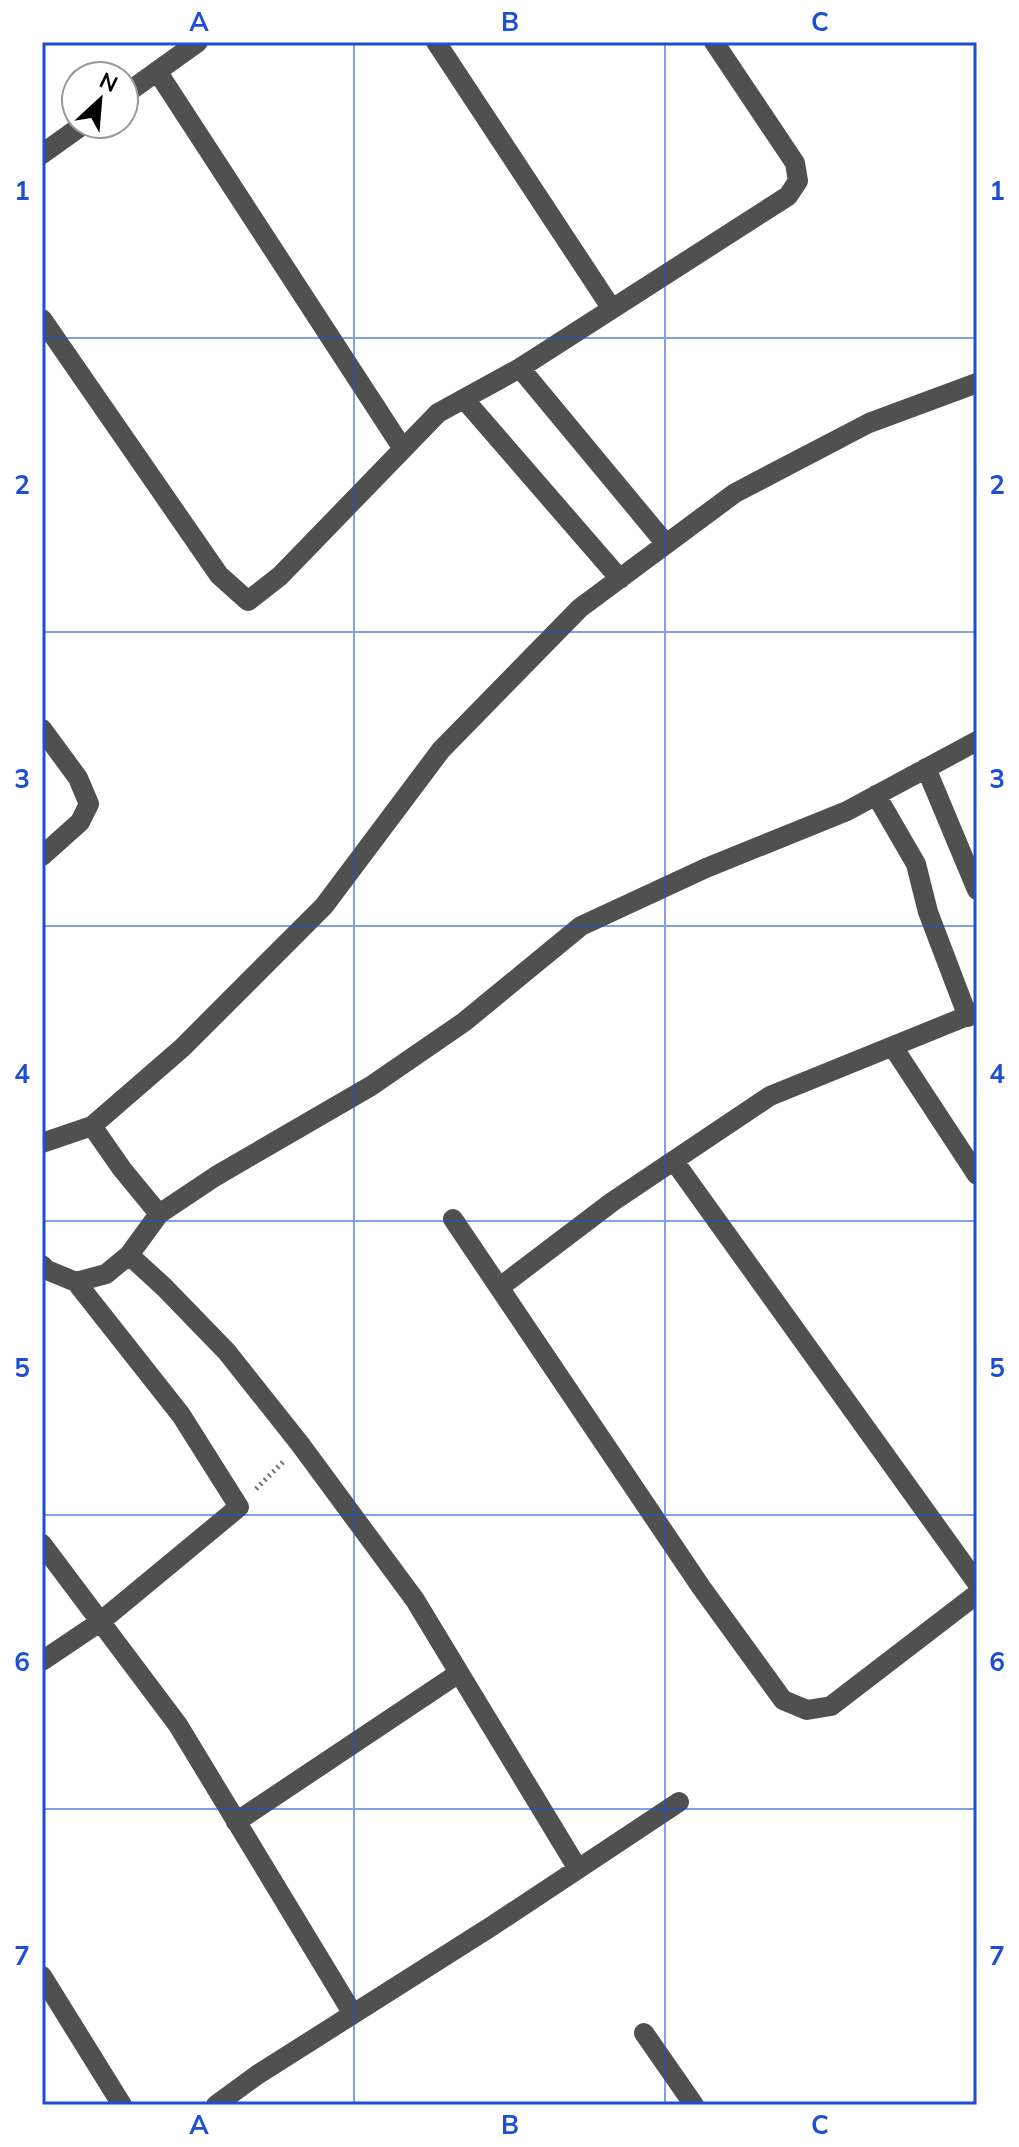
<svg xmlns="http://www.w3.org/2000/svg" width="1019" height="2147" font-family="Mulish,sans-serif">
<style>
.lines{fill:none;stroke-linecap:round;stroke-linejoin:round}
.path{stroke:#727272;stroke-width:5;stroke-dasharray:2 4;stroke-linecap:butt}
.minor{stroke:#505050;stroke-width:20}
.grid{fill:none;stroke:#1d4ed8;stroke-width:2;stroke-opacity:0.55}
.neatline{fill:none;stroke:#1d4ed8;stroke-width:3}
.grid-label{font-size:26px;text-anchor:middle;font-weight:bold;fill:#1d4ed8}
</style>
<rect width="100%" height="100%" fill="#fff"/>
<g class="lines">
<!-- path -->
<path class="path" d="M256,1489l27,-27"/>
<!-- minor -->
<path class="minor" d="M436,42l176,267
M157,71l246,378
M124,95l74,-53
M42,154l42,-30
M42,319l177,256 29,26 32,-25 158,-163 82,-45 268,-172 10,-15 -3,-18 -81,-121
M520,368l146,176
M464,399l156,180
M42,729l36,49 11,26 -9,18 -38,34
M926,768l51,122
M876,795l40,69 12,48 40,105
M893,1047l84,128
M92,1126l30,43 37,45
M42,1143l50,-17 90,-78 142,-142 117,-156 139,-142 155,-115 134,-70 108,-40
M674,1161l303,422
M453,1219l248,368 82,113 24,10 24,-4 146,-112
M129,1255l35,32 63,65 73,92 115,156 163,269
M42,1265l5,5 29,12 30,-8 23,-19 30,-41 57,-38 155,-90 93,-64 117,-96 125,-58 141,-57 130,-70
M500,1287l112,-85 158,-106 207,-84
M42,1544l136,181 175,289
M42,1661l58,-39 139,-115 -58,-92 -105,-133
M236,1822l223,-149
M42,1976l80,129
M644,2033l50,72
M216,2105l41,-30 235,-149 187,-124"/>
</g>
<!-- grid -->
<path class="grid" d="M354,42v2063M665,42v2063M42,338h935M42,632h935M42,926h935M42,1221h935M42,1515h935M42,1809h935"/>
<!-- border -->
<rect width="1019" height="2147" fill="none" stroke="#ffffff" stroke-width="88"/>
<!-- north arrow -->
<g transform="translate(100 100) rotate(26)"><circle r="38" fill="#ffffff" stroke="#999999" stroke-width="2"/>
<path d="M0-6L14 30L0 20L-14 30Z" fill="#000000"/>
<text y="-12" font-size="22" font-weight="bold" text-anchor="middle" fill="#000000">N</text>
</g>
<rect x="44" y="44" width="931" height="2059" class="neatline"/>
<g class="grid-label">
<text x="199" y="31">A</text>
<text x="510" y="31">B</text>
<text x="820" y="31">C</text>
<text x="22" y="200">1</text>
<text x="997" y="200">1</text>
<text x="22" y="494">2</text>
<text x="997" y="494">2</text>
<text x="22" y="788">3</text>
<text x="997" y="788">3</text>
<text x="22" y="1083">4</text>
<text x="997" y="1083">4</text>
<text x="22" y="1377">5</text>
<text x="997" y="1377">5</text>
<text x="22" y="1671">6</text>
<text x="997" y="1671">6</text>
<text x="22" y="1965">7</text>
<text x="997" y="1965">7</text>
<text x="199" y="2134">A</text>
<text x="510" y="2134">B</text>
<text x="820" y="2134">C</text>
</g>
</svg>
